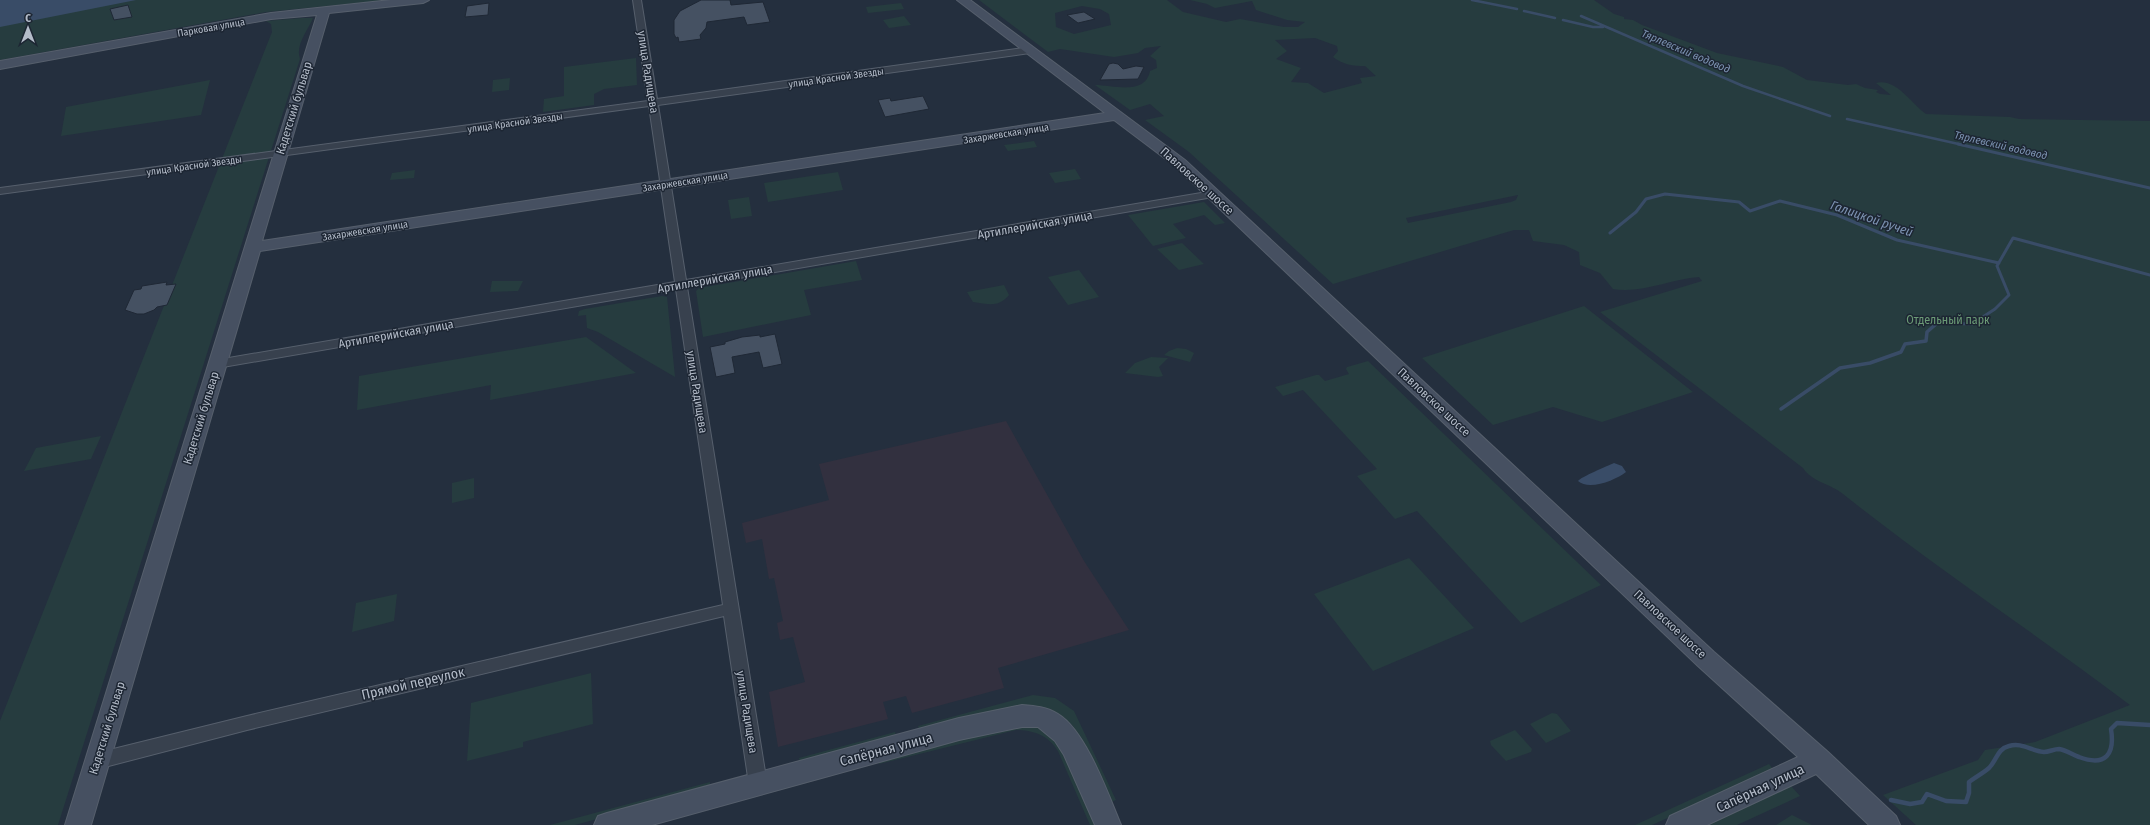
<svg xmlns="http://www.w3.org/2000/svg" width="2150" height="825" font-family="'Fira Sans Condensed',sans-serif">
<style>
.medical{fill:#32303f}
.green{fill:#263c3f;fill-rule:evenodd}
.water{fill:#394c67}
.lines{fill:none;stroke-linecap:round;stroke-linejoin:round}
.stream-far3{stroke:#394c67;stroke-width:2.5}
.stream-far2{stroke:#394c67;stroke-width:3}
.stream-far1{stroke:#394c67;stroke-width:3.5}
.stream{stroke:#394c67;stroke-width:4.5}
.building{fill:#455162;stroke:#1f2835}
.street-casing{stroke:#565f6c;stroke-width:2}
.secondary-casing{stroke:#565f6c;stroke-width:2}
.street{fill:#38414e;fill-rule:evenodd}
.secondary{fill:#465061;fill-rule:evenodd}
.labels{text-anchor:middle;stroke-width:3;stroke-linejoin:round;paint-order:stroke}
.far-street-label{font-size:10px;fill:#b4bcc9;stroke:#1d2633}
.far-water-label{font-size:11px;font-style:italic;fill:#7c92b1;stroke:#1d2633}
.street-label{font-size:12px;fill:#b4bcc9;stroke:#1d2633}
.park-label{font-size:12px;fill:#6b9a76;stroke:#1d2633}
.water-label{font-size:13px;font-style:italic;fill:#7c92b1;stroke:#1d2633}
.near-street-label{font-size:14px;fill:#b4bcc9;stroke:#1d2633}
</style>
<rect width="100%" height="100%" fill="#242f3e"/>
<!-- medical -->
<path class="medical" d="M1006,421l78,140 45,69 -131,38 6,20 -92,25 -6,-17 -23,6 5,17 -110,28 -9,-55 36,-10 -12,-45 -13,3 -3,-17 6,-2 -9,-43 -5,1 -7,-40 -16,4 -4,-20 87,-23 -10,-36z"/>
<!-- green -->
<path class="green" d="M0,0h386l-120,12 -266,48z
M979,0h188l16,12 43,10 14,-3 44,8h14l7,-5 -18,-2 -31,-10 -4,-9 -37,7 -8,-4 -17,-4h404l20,14 10,3v2l9,1 9,5 75,28 66,14 24,13 41,5 8,-1 9,4 13,2 -2,2 4,2 11,1 -15,-12c21,-5 35,21 50,31l84,3 9,2 131,2v704h-234l-33,-30 95,-35 7,-10 50,-8 95,-37c-94,-71 -194,-137 -287,-211 -12,-10 -31,-12 -40,-26l-203,-156 102,-31 -3,-4c-28,2 -58,17 -86,12l-13,-16 -20,-8 -1,-13 -15,-7 -31,-4 -4,-11h-15l-181,54 -144,-132 -44,-32 19,-4 -14,-12 -20,6 -35,-25c18,0 50,11 55,-14l7,-3 -1,-8 -6,-4 11,-10 -16,2 -7,5 -24,4 -54,-8 -12,3zM1082,6l18,3 9,5 2,11 -37,9 -18,-7 -1,-14zM1315,38l22,8 1,5 -5,6c11,8 19,9 32,9l11,10 -16,2 2,5 -38,10 -16,-10 -17,-1 10,-14 -25,-9 11,-8 -12,-11zM1518,195l-2,5 -5,2 -103,21 -2,-5z
M901,3l3,6 -36,4 -2,-6z
M904,16l7,9 -22,3 -6,-8z
M302,18h11c-5,12 -18,27 -13,41l-242,766h-58v-104l272,-689 -1,-8 -5,-3z
M636,58l1,27 -33,4 -10,5v11l-51,7 1,-13 20,-3v-29z
M510,78l-1,12 -17,2 1,-12z
M210,80l-9,35 -140,21 5,-29z
M1034,141l3,6 -29,4 -4,-6z
M1075,169l6,10 -26,4 -6,-10z
M415,170l-1,8 -24,2 2,-7z
M838,172l5,18 -75,12 -4,-19z
M749,197l3,19 -21,3 -3,-19z
M1204,202l21,21 -10,2 -11,-10 -31,9 13,14 -33,8 -25,-31z
M1182,243l22,21 -25,6 -22,-21z
M856,261l6,19 -58,10 7,25 -108,22 -7,-46 3,-3z
M1079,270l20,27 -31,8 -20,-28z
M492,281h31l-5,10 -28,1z
M1004,285l5,10c-11,13 -20,9 -36,7l-6,-10z
M662,296l5,1 8,80 -77,-45 -11,-4 -1,-13 -8,1 1,-5 6,-2z
M1584,306l109,86 -91,30 -49,-15 -60,18 -71,-67z
M586,337l50,36 -146,27 1,-15 -134,25 2,-34z
M1177,348l9,1 8,4 -4,9 -26,-7 5,-4z
M1151,357l17,1 -9,9 4,9 -5,1 -33,-4 10,-10z
M1368,361l233,224 -80,38 -104,-112 -22,8 -38,-43 20,-7 -74,-79 -20,6 -8,-9 41,-12h3l6,6 24,-7 -3,-5 1,-2z
M101,436l-10,23 -67,12 12,-23z
M474,478v20l-22,5v-20z
M1409,558l65,70 -101,43 -59,-77z
M397,594l-3,27 -42,11 4,-29z
M591,673l2,51 -70,18v5l-56,14 4,-58z
M1033,695l22,3 19,13 42,89 -7,3 -36,-77c-8,-8 -15,-14 -25,-17 -32,-10 -95,14 -128,23l-2,-6z
M1552,713l5,1 14,17 -25,12 -16,-19z
M1030,725l13,3 15,17 40,80h-8l-32,-74c-10,-16 -25,-21 -42,-21l-137,34 -1,-5 70,-19z
M1515,730l17,19 -1,3 -25,9 -15,-16 -1,-4z
M895,732l2,6 -97,26 -1,-6z
M1769,764l5,6 -122,55h-17z
M710,782v6l-135,37h-25z
M1791,786l9,10 -63,29h-32z
M1792,815l20,10h-36z"/>
<!-- water -->
<path class="water" d="M0,0h136l-136,27z
M1614,463l8,3 4,6c-10,8 -37,19 -48,9 3,-4 29,-15 36,-18z"/>
<g class="lines">
<!-- stream-far3 -->
<path class="stream-far3" d="M1472,0l45,9
M1524,11l31,7
M1581,16l162,70 87,30
M1563,20l30,7h10
M1847,119l116,26"/>
<!-- stream-far2 -->
<path class="stream-far2" d="M1958,144l192,44
M1610,233l26,-21 10,-13 19,-5 74,8 11,9 30,-10 57,14 60,25 102,23
M1935,325l2,-2 35,1 23,-15 14,-14 -12,-29 16,-28 137,37"/>
<!-- stream-far1 -->
<path class="stream-far1" d="M1781,409l59,-41 30,-5 31,-11 4,-8 21,-3 1,-9 9,-8"/>
<!-- stream -->
<path class="stream" d="M1891,800l19,4 12,-2 5,-8 19,7 20,1 3,-9v-11c7,-5 14,-9 20,-14 8,-8 8,-19 20,-22 13,-4 22,5 35,6 5,0 10,-3 15,-3 7,1 14,6 20,8 27,10 36,-3 32,-28l6,-6 33,2"/>
</g>
<!-- building -->
<path class="building" d="M701,0h29l1,5 32,-3 7,20 -23,3 -3,-8 -37,5 -1,6 -6,7 1,4 -22,3 -1,-5 -2,1 -2,-4v-14l6,-9z
M489,3l-1,12 -23,2 2,-11z
M128,5l4,12 -18,3 -4,-11z
M1084,12l11,7 -17,4 -11,-8z
M1113,63l5,1 5,5 13,-3 8,1 -6,12 -38,1 9,-16z
M923,96l6,13 -44,8 -7,-17 12,-2 1,3z
M167,282l-1,3 10,-1 -9,21 -10,2 -3,3 -10,4h-7l-12,-4 9,-20 7,-1 1,-3z
M775,334l7,30 -19,4 -4,-16 -27,5 3,16 -19,4 -6,-30 15,-3v-2l17,-5 18,-2v2z"/>
<g class="lines">
<!-- street casing -->
<g class="street-casing">
<path id="street" d="M633,0h8l16,99 373,-52 4,3 -4,3 -372,52 28,175 527,-89 5,3 -5,3 -526,90 80,497 -3,6 -6,2 -6,-2 -3,-6 -25,-168 -477,114 -150,39 -6,-3 -3,-5 3,-5 6,-3 150,-37 476,-111 -47,-316 -459,79 -6,-4 6,-4 458,-78 -26,-176 -649,88v-6l648,-87z"/>
</g>
<!-- secondary casing -->
<g class="secondary-casing">
<path id="secondary" d="M391,0h38l-6,3 -94,10 -67,228 843,-128 -148,-113h13l215,160 529,492 114,100 68,64 4,9h-31l-53,-51 -109,51h-41l4,-9 128,-59 -100,-91 -523,-500 -61,-46 -854,131 -169,574h-26l252,-810 -46,4 -271,50v-8l271,-48z
M1022,705c13,1 25,2 36,9 28,17 50,80 63,111h-26l-31,-70 -9,-14 -17,-14h-16l-63,13 -307,85h-58l4,-9 9,-3 352,-95z"/>
</g>
<!-- street -->
<use href="#street" class="street"/>
<!-- secondary -->
<use href="#secondary" class="secondary"/>
</g>
<g class="labels">
<!-- far-street labels -->
<g class="far-street-label">
<text transform="translate(211 27) rotate(-10)" y="4">Парковая улица</text>
<text transform="translate(836 77) rotate(-8)" y="4">улица Красной Звезды</text>
<text transform="translate(515 122) rotate(-8)" y="4">улица Красной Звезды</text>
<text transform="translate(1006 133) rotate(-9)" y="4">Захаржевская улица</text>
<text transform="translate(194 165) rotate(-8)" y="4">улица Красной Звезды</text>
<text transform="translate(685 181) rotate(-9)" y="4">Захаржевская улица</text>
<text transform="translate(365 230) rotate(-9)" y="4">Захаржевская улица</text>
</g>
<!-- far-water labels -->
<g class="far-water-label">
<text transform="translate(1686 51) rotate(23)" y="4">Тярлевский водовод</text>
<text transform="translate(2001 145) rotate(13)" y="4">Тярлевский водовод</text>
</g>
<!-- street labels -->
<g class="street-label">
<text transform="translate(648 72) rotate(81)" y="4">улица Радищева</text>
<text transform="translate(294 108) rotate(-73)" y="4">Кадетский бульвар</text>
<text transform="translate(1197 181) rotate(42)" y="4">Павловское шоссе</text>
<text transform="translate(1035 225) rotate(-10)" y="4">Артиллерийская улица</text>
<text transform="translate(715 279) rotate(-10)" y="4">Артиллерийская улица</text>
<text transform="translate(396 334) rotate(-10)" y="4">Артиллерийская улица</text>
<text transform="translate(697 392) rotate(81)" y="4">улица Радищева</text>
<text transform="translate(1434 402) rotate(43)" y="4">Павловское шоссе</text>
<text transform="translate(201 418) rotate(-73)" y="4">Кадетский бульвар</text>
<text transform="translate(1670 624) rotate(43)" y="4">Павловское шоссе</text>
<text transform="translate(747 712) rotate(81)" y="4">улица Радищева</text>
<text transform="translate(107 728) rotate(-73)" y="4">Кадетский бульвар</text>
</g>
<!-- park labels -->
<g class="park-label">
<text x="1948" y="324">Отдельный парк</text>
</g>
<!-- water labels -->
<g class="water-label">
<text transform="translate(1872 218) rotate(19)" y="5">Галицкой ручей</text>
</g>
<!-- near-street labels -->
<g class="near-street-label">
<text transform="translate(413 683) rotate(-13)" y="5">Прямой переулок</text>
<text transform="translate(886 749) rotate(-15)" y="5">Сапёрная улица</text>
<text transform="translate(1760 788) rotate(-25)" y="5">Сапёрная улица</text>
</g>
</g>
<!-- north arrow -->
<g transform="translate(28 28)" stroke="#1d2633" stroke-width="3" paint-order="stroke">
<path d="M0-3L7 15L0 10L-7 15Z" fill="#b4bcc9"/>
<text y="-6" font-size="11" font-weight="bold" text-anchor="middle" fill="#b4bcc9">С</text>
</g>
</svg>
